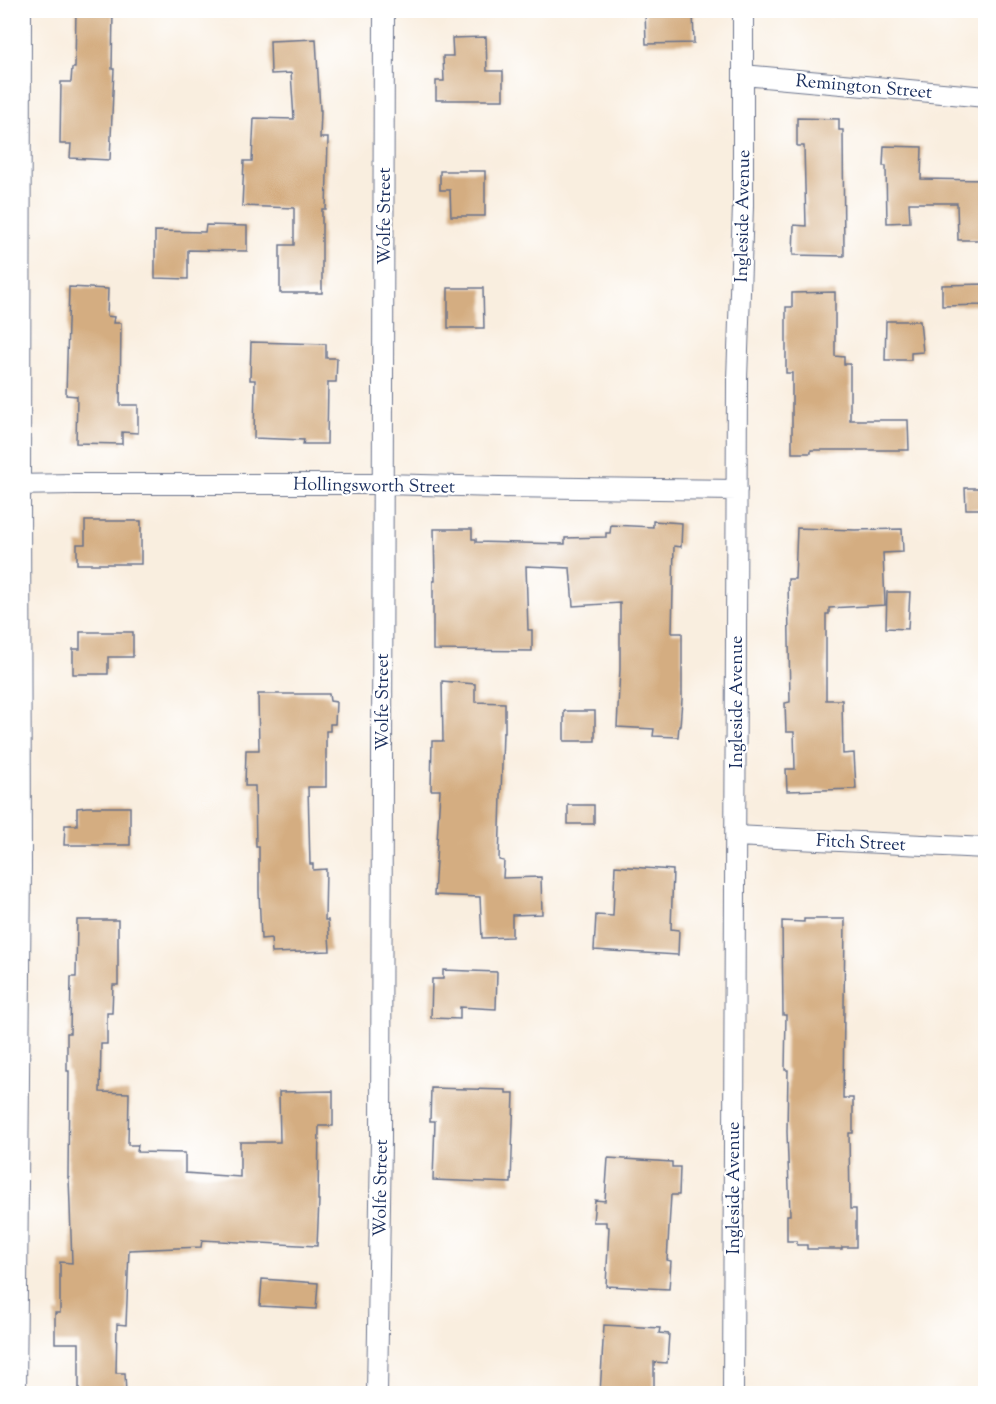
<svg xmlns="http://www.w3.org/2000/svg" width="996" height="1404" font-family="'Sorts Mill Goudy',serif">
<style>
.building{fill:#d4ad81}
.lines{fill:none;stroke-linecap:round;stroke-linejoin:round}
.street-casing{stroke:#69728b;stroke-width:22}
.street{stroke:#fff;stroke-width:20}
.labels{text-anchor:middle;stroke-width:4.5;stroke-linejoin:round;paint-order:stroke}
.street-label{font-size:18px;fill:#1b2f5e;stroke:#fff}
</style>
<rect width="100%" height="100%" fill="#fff"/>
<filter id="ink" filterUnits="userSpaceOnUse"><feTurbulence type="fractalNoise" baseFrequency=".0167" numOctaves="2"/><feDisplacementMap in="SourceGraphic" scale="12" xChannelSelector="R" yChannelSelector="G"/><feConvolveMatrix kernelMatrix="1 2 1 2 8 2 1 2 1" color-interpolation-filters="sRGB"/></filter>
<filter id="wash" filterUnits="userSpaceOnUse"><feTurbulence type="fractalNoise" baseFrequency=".008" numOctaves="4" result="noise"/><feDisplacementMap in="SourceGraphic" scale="24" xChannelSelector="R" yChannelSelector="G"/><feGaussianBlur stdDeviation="1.35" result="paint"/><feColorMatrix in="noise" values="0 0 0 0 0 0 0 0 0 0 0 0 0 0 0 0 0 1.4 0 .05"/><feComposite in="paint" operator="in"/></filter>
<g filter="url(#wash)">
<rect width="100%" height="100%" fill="#f9eedf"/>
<g id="blocks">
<!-- building -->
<path class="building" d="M76,10h37l-1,59h2l-4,91 -40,-2 1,-14h-11l1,-62h10l1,-14h3z
M645,10h48l1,33 -48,1z
M486,37l1,34h16v29h-67v-19h8l-1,-25h10l-1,-18z
M316,39l4,71h1l-1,28h8l-2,71h-4v84h-42v-48h14v-37l-52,-2 2,-45h8l2,-43 40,1 -3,-46 -20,1 -1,-33z
M797,118l42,1v11h4l1,126 -51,-1 1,-30 12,1 -2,-80h-7z
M884,146l38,1 -1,32 65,1v60h-28l-1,-37h-48l1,19 -23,1 -1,-57h-3z
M440,171h45v45h-34l-1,-26h-10z
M206,225l41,1v25l-59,-1v29l-33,-1v-47l50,1z
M986,284v21l-44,1v-21z
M69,287l39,2 -1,27 7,1 -1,6h8l-1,82h18v28l-16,-1v12l-46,-1 1,-47 -11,-1z
M448,288h35l1,40h-36z
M835,292v64l9,1v7h6v56h58l1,30h-98v3h-19v-80h-6v-66h6v-14z
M886,321h34l3,31 -12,1v7h-26z
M251,342l75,2v14h11l-1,24h-8l-1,62h-24l1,-4 -50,-2 1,-58h-5z
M965,488h21v21h-20z
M85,521h56v43h-64v-20h8z
M653,521l29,2 -1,24 -7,-1 -2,87h10v66l-2,27h-1l-1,11 -25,-1 1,-7 -37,-2 3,-58v-66l-47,3 -3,-38 -44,-2 2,64h4v21l-99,-1v-69h2l-1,-52h38v10h4v3l89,2v-6l41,-1v-4h4l1,-8 42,2z
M797,528l58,2 47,-1 1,23 -20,1 2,52 -56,3v6h-3v86h16l1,54 11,-1 2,36 -69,2 -1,-22h9l-1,-37h-8l-1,-29 5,-1 -2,-123h7z
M887,592h23l-2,37 -22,-1z
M80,632h53v25h-25v17h-35v-25h7z
M442,681l33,3v18l30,1v29h-2l-4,128 5,1 -1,17 38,-1 1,37 -30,1v22l-30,1 -2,-41 -46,-2 6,-105h-9l1,-49h11z
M258,694h71l1,7 6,1 -1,22h-5v7h-4v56h-18l2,77h3v6l13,-1 -1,51h3l2,31 -58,2 -1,-15 -10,1 -2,-47v-45h-3l-1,-61h-10l1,-36h13z
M564,711h31v30h-31z
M568,805h26v19h-26z
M87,807h43v38h-66l1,-20h12v-17z
M615,866l58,4 -2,59 8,1 -1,25 -84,-5 2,-35 17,1z
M804,919h41l-2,179h10v35h-4l1,76h6v38h-14v2h-35v-4h-10v-4h-10v-26h3l-3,-83 1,-62h-3l1,-55h-3l-1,-94 22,1z
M77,920h41v65h-5l-1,28h-5v31h-6l-1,48 29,1 -1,52h10l-1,7 48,1v20l55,4v-35h40l-1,-50 54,-1v35h-14l-1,74h1l-2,46 -115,-6 -1,7 -72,3 -3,75 -9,-1 -1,49h9l1,21h-47v-51h-24v-30h5v-51l12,1 -3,-85h-1l1,-107h-2v-38h3l1,-56h5z
M443,970l54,2 -1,37 -36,-2v12l-29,-1 1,-39h11z
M431,1088l75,2v3h8l-3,90 -78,-3 2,-59h-5z
M608,1158l64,4v5h8l-1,28h-8l-4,65 4,1 -2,28 -63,-3 3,-59 -3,-1v-4h-13l2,-22 10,1z
M262,1279l56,4 -2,26 -56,-3z
M604,1325l56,3 -1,5 10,1 -2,29 -13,-1v32h-54z"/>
</g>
</g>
<g filter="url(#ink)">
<use href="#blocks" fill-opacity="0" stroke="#69728b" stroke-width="1.5"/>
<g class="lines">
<!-- street casing -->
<g class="street-casing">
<path id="street" d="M743,75l243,22
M10,485l66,-1h307l115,3 239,3
M736,836l250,12
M16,1394l5,-527 -1,-382 1,-475
M377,1394l4,-254 3,-1130
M733,1394l4,-1015 6,-173v-196"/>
</g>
<!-- street -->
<use href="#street" class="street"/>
</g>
</g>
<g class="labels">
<!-- street labels -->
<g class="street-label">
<text transform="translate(864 86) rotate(5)" y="6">Remington Street</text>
<text transform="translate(384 216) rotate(-90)" y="6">Wolfe Street</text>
<text transform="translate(742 216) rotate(-89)" y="6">Ingleside Avenue</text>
<text transform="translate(374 485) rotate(1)" y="6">Hollingsworth Street</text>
<text transform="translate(382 702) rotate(-90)" y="6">Wolfe Street</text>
<text transform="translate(736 702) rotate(-90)" y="6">Ingleside Avenue</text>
<text transform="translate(861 842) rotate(3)" y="6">Fitch Street</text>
<text transform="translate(380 1188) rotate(-89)" y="6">Wolfe Street</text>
<text transform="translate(733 1188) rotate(-90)" y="6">Ingleside Avenue</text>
</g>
</g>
<!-- margin -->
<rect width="996" height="1404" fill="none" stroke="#fff" stroke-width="36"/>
</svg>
